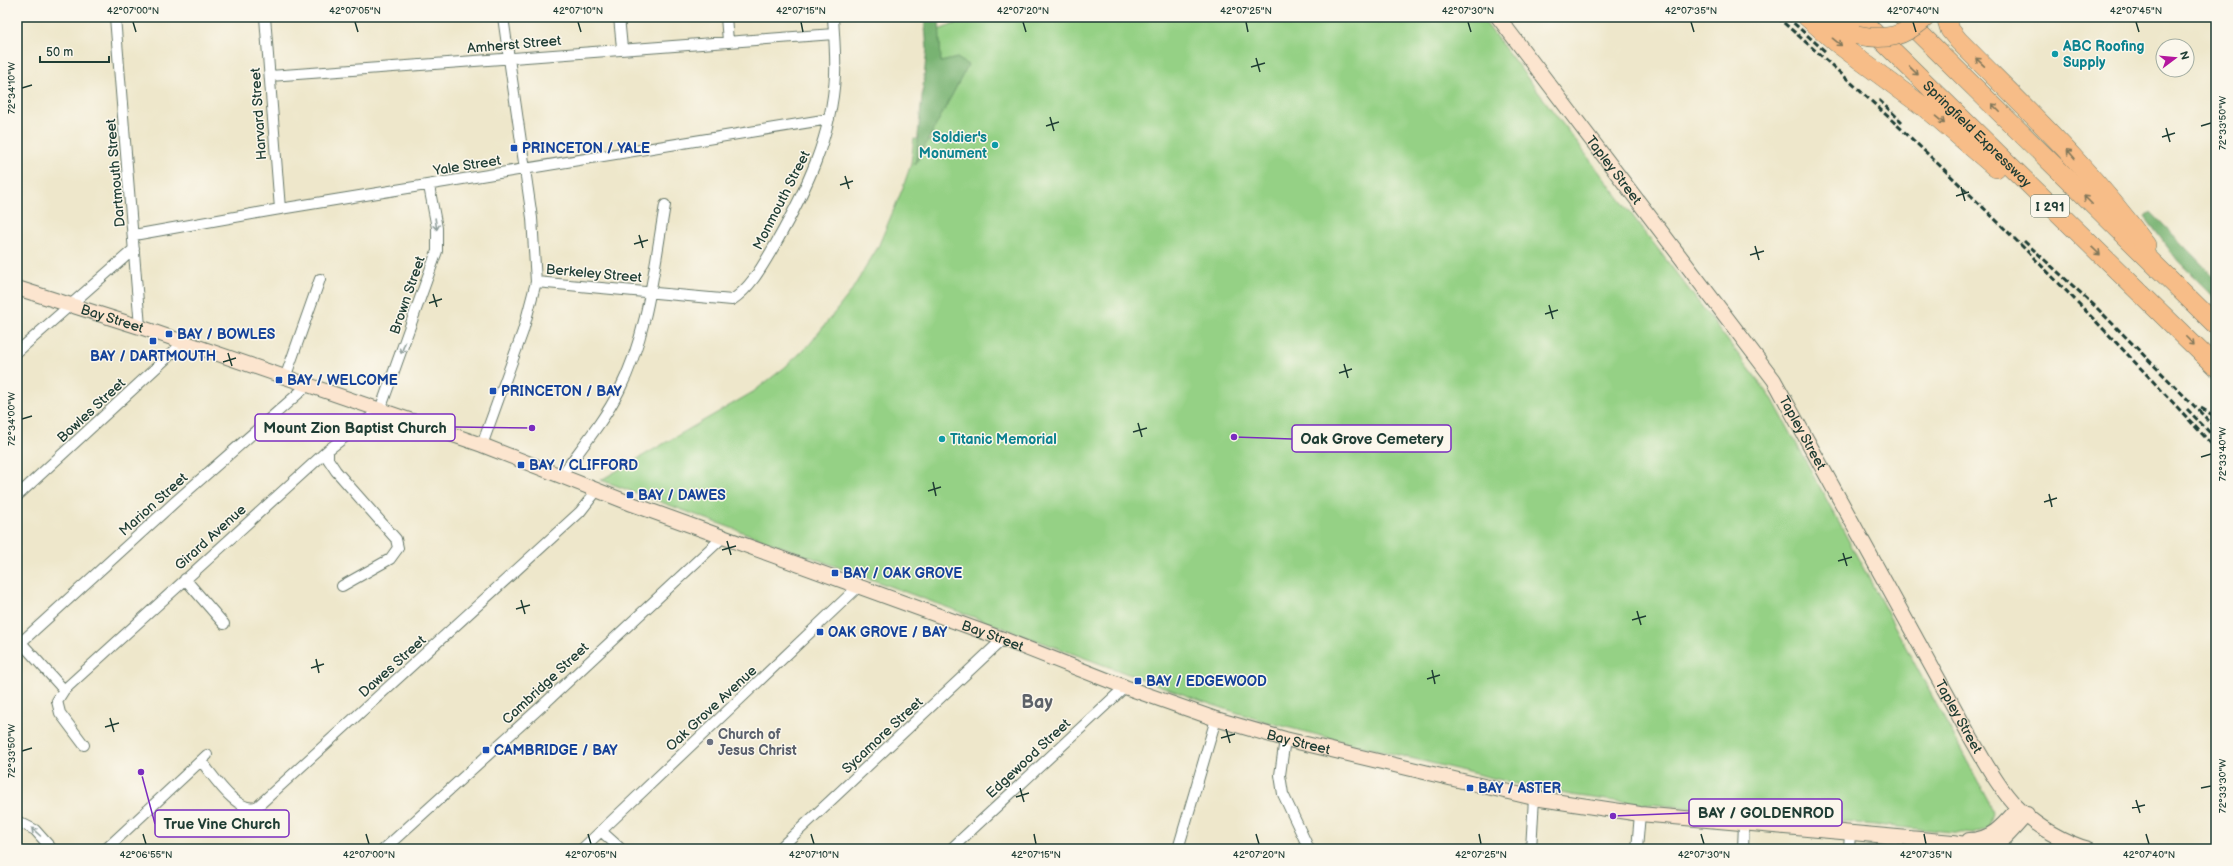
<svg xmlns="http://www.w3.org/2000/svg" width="2233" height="866" font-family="'Balsamiq Sans',sans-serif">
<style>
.green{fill:#95d185;stroke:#5a875c}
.forest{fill:#78b372;stroke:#4c7853}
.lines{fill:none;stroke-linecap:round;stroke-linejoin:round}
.minor-casing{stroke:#677869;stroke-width:12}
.secondary-casing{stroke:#677869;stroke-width:16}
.motorway-casing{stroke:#677869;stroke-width:20}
.minor{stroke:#fff;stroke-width:10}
.secondary{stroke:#fce5cf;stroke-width:14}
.motorway{stroke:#f7bd88;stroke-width:19}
.rail{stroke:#1f3d34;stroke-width:3;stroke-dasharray:6 3;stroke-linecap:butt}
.motorway-bridge-casing{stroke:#677869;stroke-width:20;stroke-linecap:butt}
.motorway-bridge{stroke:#f7bd88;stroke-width:19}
.oneway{stroke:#80775a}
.oneway2{stroke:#8f9e9a}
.ticks{fill:none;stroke:#1f3d34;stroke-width:1.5}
.culture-dot{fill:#0f9aa8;stroke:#fbf7ec;stroke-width:1.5}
.transit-dot{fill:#1a4fb4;stroke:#fbf7ec;stroke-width:1.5}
.worship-dot{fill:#6b7280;stroke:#fbf7ec;stroke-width:1.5}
.labels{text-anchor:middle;stroke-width:3;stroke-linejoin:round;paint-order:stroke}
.shield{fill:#fbf7ec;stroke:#61756b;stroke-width:1}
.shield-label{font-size:13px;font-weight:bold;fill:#1f3d34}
.street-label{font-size:14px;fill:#1f3d34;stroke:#fbf7ec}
.culture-label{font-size:14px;font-weight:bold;fill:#0d838f;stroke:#fbf7ec;text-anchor:start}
.transit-label{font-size:14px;font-weight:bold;fill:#164399;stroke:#fbf7ec;text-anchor:start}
.worship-label{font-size:14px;font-weight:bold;fill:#5b616d;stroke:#fbf7ec;text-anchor:start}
.district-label{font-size:18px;font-weight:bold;fill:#5d6269;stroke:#fbf7ec}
.leader{fill:none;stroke:#7b2cbf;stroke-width:1.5}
.callout-dot{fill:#7b2cbf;stroke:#fbf7ec;stroke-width:1.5}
.callout{fill:#fbf7ec;stroke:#7b2cbf;stroke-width:1.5}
.callout-label{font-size:15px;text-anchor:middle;font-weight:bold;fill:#1f3d34}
.neatline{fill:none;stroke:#1f3d34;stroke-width:1.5}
.ticks-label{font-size:10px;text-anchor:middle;fill:#1f3d34}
</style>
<rect width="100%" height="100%" fill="#fbf7ec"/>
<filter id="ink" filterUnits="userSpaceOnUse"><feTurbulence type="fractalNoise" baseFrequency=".025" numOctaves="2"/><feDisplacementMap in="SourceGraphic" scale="8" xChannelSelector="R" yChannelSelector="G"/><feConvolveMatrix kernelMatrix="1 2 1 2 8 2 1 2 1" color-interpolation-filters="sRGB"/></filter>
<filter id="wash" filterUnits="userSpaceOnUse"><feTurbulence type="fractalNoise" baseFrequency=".012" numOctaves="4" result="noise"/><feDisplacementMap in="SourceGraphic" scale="16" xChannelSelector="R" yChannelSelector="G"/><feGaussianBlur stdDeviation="0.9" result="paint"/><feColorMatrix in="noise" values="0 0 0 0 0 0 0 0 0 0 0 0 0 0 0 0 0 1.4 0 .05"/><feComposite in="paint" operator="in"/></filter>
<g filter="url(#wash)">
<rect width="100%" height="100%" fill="#eee7cb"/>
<!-- green -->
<path class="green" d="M973,17h508l292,383 216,402 4,12 -4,13 -15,7 -359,-33 -44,-6 -41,-8 -165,-40 -102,-26 -56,-18 -606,-223 152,-88 31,-24 25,-23 41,-52 28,-46 24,-57 9,-26 3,-25 17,2 2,-18 3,-92z"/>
<!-- forest -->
<path class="forest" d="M924,17h15l2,45 16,-4 11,7 -53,100 12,-117z
M2151,212l65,67v20l-38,-38 -33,-44z"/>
</g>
<g filter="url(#ink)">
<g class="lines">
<!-- minor casing -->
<g class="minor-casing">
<path id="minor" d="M115,17l25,310
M265,17l15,192
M619,17l3,31
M726,17l2,24
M270,76c188,-13 375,-29 564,-42
M134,235l146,-26 549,-90
M536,282l196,18c20,-13 32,-37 44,-57 30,-53 56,-107 59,-168 1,-19 -1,-39 -2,-58
M17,352l117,-103
M285,378l35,-99
M482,445l41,-114 13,-49 -4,-64 -29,-201
M328,450v9l8,12 60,68 2,9 -8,11 -48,27
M561,476c20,-28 43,-55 58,-85 29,-57 35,-123 46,-186
M17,496l166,-153
M185,579l39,45
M17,638l47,52
M17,646l159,-145 132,-116
M1285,739l-5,36 3,19 26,55
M84,745l-24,-32 -3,-12 7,-11 264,-240 52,-40 57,-159v-23l-8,-42
M201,761c12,14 37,55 57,45l322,-294 18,-23
M17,821l18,9 17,19
M601,831l20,18
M106,849l101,-94
M384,849l160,-145 179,-167
M582,849l276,-262
M779,849l224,-210
M951,849l174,-162
M1178,849l38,-130
M1531,849l3,-51
M1637,849l3,-35
M1743,849l1,-26
M1849,849l1,-15"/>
</g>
<!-- secondary casing -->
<g class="secondary-casing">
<g id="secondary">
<path id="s1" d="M1498,17l276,363 198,360c13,22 27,49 46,68 18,18 47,35 71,41"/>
<path id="s2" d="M17,288l123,39 342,118 150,59 371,135 122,48 91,32 69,20 249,59 106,16 313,28c47,7 42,8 74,-28"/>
<path d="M1969,840c23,0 35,-16 49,-32"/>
</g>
</g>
<!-- motorway casing -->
<g class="motorway-casing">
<g id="motorway">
<path d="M1807,17l30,26 95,70 64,55"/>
<path d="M1828,17l9,9 20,9"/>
<path id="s3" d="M1858,17l358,350"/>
<path d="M1903,17l313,308"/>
<path d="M1946,17l4,13 8,10c65,66 133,129 188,205"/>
</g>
</g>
<!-- minor -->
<use href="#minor" class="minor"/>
<!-- secondary -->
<use href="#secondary" class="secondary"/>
<!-- motorway -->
<use href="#motorway" class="motorway"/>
<!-- rail -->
<path class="rail" d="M1777,17c155,134 300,281 439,432
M1787,17l40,36
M1879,100l23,22
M2024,241l72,66 120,121
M2201,408l15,9
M2187,409l29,30"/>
<!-- motorway-bridge casing -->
<g class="motorway-bridge-casing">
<path id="motorway-bridge" d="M1857,35c29,6 47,2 69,-18"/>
</g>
<!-- motorway-bridge -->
<use href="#motorway-bridge" class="motorway-bridge"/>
</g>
<!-- one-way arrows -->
<defs><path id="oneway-shaft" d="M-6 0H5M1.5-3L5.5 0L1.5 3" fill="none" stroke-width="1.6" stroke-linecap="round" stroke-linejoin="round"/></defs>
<g class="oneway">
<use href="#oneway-shaft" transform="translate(1837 42) rotate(39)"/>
<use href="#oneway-shaft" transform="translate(1980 62) rotate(-137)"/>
<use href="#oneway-shaft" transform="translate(1914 71) rotate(44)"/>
<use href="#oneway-shaft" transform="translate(1996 108) rotate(-135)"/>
<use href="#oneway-shaft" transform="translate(1940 120) rotate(40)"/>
<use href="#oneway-shaft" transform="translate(2071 154) rotate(-131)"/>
<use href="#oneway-shaft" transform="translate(2088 200) rotate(-135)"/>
<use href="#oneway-shaft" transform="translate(2096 251) rotate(44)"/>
<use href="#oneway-shaft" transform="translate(2190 341) rotate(45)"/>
</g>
<g class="oneway2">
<use href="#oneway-shaft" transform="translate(436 224) rotate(82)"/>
<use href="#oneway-shaft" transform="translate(403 348) rotate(110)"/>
<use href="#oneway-shaft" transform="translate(36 832) rotate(-138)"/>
</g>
</g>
<!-- ticks -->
<path class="ticks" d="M133,22l3,10M355,22l3,10M578,22l3,10M801,22l2,10M1023,22l3,10M1246,22l2,10M1468,22l3,10M1691,22l3,10M1913,22l3,10M2136,22l3,10M1256,58l4,14M1251,67l14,-4M22,88l10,-3M1050,117l4,14M1046,126l13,-4M2201,126l10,-3M2166,128l4,14M2162,137l13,-4M845,176l4,13M840,185l13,-4M1961,187l4,14M1956,196l13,-4M639,235l4,13M634,244l14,-4M1755,246l4,14M1750,255l14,-4M433,294l4,13M429,303l13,-4M1549,305l4,14M1545,314l13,-4M228,353l4,13M223,362l13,-4M1344,364l4,14M1339,373l13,-4M22,419l10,-3M1138,423l4,14M1133,432l14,-4M2201,457l10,-3M933,482l3,14M928,491l13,-4M2049,494l3,13M2044,502l13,-4M727,541l4,14M722,550l14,-4M1843,553l4,13M1838,561l14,-4M521,600l4,14M516,609l14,-4M1637,611l4,14M1632,620l14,-4M316,659l3,14M311,668l13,-4M1432,670l3,14M1427,679l13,-4M110,718l4,14M105,727l14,-4M1226,729l4,14M1221,738l14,-4M22,751l10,-3M1020,788l4,14M2201,788l10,-2M1016,797l13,-4M2136,800l4,13M2132,808l13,-3M143,834l3,10M366,834l3,10M588,834l3,10M811,834l3,10M1034,834l2,10M1256,834l3,10M1479,834l2,10M1701,834l3,10M1924,834l2,10M2146,834l3,10"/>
<!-- markers -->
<g class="culture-dot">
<circle cx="2055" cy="54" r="4"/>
<circle cx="995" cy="145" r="4"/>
<circle cx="942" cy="439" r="4"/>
</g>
<g class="transit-dot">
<rect x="510" y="144" width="8" height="8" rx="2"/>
<rect x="165" y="330" width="8" height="8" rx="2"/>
<rect x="149" y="337" width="8" height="8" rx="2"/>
<rect x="275" y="376" width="8" height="8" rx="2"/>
<rect x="489" y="387" width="8" height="8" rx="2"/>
<rect x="517" y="461" width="8" height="8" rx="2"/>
<rect x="626" y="491" width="8" height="8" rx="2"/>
<rect x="831" y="569" width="8" height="8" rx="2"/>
<rect x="816" y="628" width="8" height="8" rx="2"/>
<rect x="1134" y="677" width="8" height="8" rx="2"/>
<rect x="482" y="746" width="8" height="8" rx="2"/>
<rect x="1466" y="784" width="8" height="8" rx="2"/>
</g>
<circle class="worship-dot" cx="710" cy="742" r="4"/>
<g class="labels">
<!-- shield labels -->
<rect class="shield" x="2031" y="195" width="38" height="22" rx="3"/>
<g class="shield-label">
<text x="2050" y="211">I 291</text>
</g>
<!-- street labels -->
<g class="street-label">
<text transform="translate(514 44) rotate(-5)" y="5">Amherst Street</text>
<text transform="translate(258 114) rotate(-94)" y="5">Harvard Street</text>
<text dy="5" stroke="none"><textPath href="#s3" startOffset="167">Springfield Expressway</textPath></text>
<text transform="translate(467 165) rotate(-9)" y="5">Yale Street</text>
<text dy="5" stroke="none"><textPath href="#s1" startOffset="192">Tapley Street</textPath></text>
<text transform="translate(115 173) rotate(-95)" y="5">Dartmouth Street</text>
<text transform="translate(781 200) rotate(-63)" y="5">Monmouth Street</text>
<text transform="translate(594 273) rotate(5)" y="5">Berkeley Street</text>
<text transform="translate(407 295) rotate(-71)" y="5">Brown Street</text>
<text dy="5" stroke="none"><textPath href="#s2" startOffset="100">Bay Street</textPath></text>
<text transform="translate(91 410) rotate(-43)" y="5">Bowles Street</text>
<text dy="5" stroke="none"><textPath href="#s1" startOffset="516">Tapley Street</textPath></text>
<text transform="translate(153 504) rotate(-42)" y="5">Marion Street</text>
<text transform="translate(210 537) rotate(-42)" y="5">Girard Avenue</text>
<text dy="5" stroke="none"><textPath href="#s2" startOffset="1036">Bay Street</textPath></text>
<text transform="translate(392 666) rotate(-42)" y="5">Dawes Street</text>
<text transform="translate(545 683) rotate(-43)" y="5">Cambridge Street</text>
<text transform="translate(711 708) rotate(-43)" y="5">Oak Grove Avenue</text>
<text dy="5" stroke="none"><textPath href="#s1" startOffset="840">Tapley Street</textPath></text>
<text transform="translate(882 735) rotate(-43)" y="5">Sycamore Street</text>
<text dy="5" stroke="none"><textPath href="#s2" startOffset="1360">Bay Street</textPath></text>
<text transform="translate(1028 758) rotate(-43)" y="5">Edgewood Street</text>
</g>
<!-- culture labels -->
<g class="culture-label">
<text x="2063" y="51">ABC Roofing<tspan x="2063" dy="16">Supply</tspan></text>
<text x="987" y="142" text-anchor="end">Soldier's<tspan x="987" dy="16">Monument</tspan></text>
<text x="950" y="444">Titanic Memorial</text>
</g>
<!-- transit labels -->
<g class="transit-label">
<text x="522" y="153">PRINCETON / YALE</text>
<text x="177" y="339">BAY / BOWLES</text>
<text x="153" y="361" text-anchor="middle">BAY / DARTMOUTH</text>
<text x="287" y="385">BAY / WELCOME</text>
<text x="501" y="396">PRINCETON / BAY</text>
<text x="529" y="470">BAY / CLIFFORD</text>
<text x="638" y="500">BAY / DAWES</text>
<text x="843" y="578">BAY / OAK GROVE</text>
<text x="828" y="637">OAK GROVE / BAY</text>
<text x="1146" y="686">BAY / EDGEWOOD</text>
<text x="494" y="755">CAMBRIDGE / BAY</text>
<text x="1478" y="793">BAY / ASTER</text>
</g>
<!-- worship labels -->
<g class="worship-label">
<text x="718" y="739">Church of<tspan x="718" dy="16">Jesus Christ</tspan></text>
</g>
<!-- district labels -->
<g class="district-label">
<text x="1037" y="708">Bay</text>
</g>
</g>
<!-- callouts -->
<path class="leader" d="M532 428L455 427M1234 437L1292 439M1613 816L1689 813M141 772L155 824"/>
<g class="callout-dot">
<circle cx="532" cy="428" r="4"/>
<circle cx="1234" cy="437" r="4"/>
<circle cx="1613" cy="816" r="4"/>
<circle cx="141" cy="772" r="4"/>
</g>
<g class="callout">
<rect x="255" y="414" width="200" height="27" rx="4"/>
<rect x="1292" y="425" width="159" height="27" rx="4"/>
<rect x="1689" y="799" width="153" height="27" rx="4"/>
<rect x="155" y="810" width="134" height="27" rx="4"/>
</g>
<g class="callout-label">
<text x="355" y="433">Mount Zion Baptist Church</text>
<text x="1372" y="444">Oak Grove Cemetery</text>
<text x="1766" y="818">BAY / GOLDENROD</text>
<text x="222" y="829">True Vine Church</text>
</g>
<!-- margin -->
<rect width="2233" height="866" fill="none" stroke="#fbf7ec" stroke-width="44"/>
<!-- north arrow -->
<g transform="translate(2175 58) rotate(74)"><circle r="19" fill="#fbf7ec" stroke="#a3ada2"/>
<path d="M0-3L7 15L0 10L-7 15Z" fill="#b5179e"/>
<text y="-6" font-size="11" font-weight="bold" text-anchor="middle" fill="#1f3d34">N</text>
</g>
<!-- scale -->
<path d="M40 56v6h69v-6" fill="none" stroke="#1f3d34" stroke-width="2"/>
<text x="46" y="56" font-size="12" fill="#1f3d34" stroke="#fbf7ec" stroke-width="3" paint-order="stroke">50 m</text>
<rect x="22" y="22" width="2189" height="822" class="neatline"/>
<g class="ticks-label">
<text x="133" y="14">42°07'00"N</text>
<text x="355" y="14">42°07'05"N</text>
<text x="578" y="14">42°07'10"N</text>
<text x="801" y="14">42°07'15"N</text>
<text x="1023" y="14">42°07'20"N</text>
<text x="1246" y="14">42°07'25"N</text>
<text x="1468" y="14">42°07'30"N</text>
<text x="1691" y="14">42°07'35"N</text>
<text x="1913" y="14">42°07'40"N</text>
<text x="2136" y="14">42°07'45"N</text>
<text transform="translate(11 88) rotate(-90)" y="4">72°34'10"W</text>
<text transform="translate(2222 123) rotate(-90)" y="4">72°33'50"W</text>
<text transform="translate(11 419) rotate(-90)" y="4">72°34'00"W</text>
<text transform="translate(2222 454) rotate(-90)" y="4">72°33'40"W</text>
<text transform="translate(11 751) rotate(-90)" y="4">72°33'50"W</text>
<text transform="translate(2222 786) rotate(-90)" y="4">72°33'30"W</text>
<text x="146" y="858">42°06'55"N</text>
<text x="369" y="858">42°07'00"N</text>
<text x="591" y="858">42°07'05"N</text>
<text x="814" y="858">42°07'10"N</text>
<text x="1036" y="858">42°07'15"N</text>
<text x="1259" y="858">42°07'20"N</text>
<text x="1481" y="858">42°07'25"N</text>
<text x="1704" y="858">42°07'30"N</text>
<text x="1926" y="858">42°07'35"N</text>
<text x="2149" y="858">42°07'40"N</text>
</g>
</svg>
